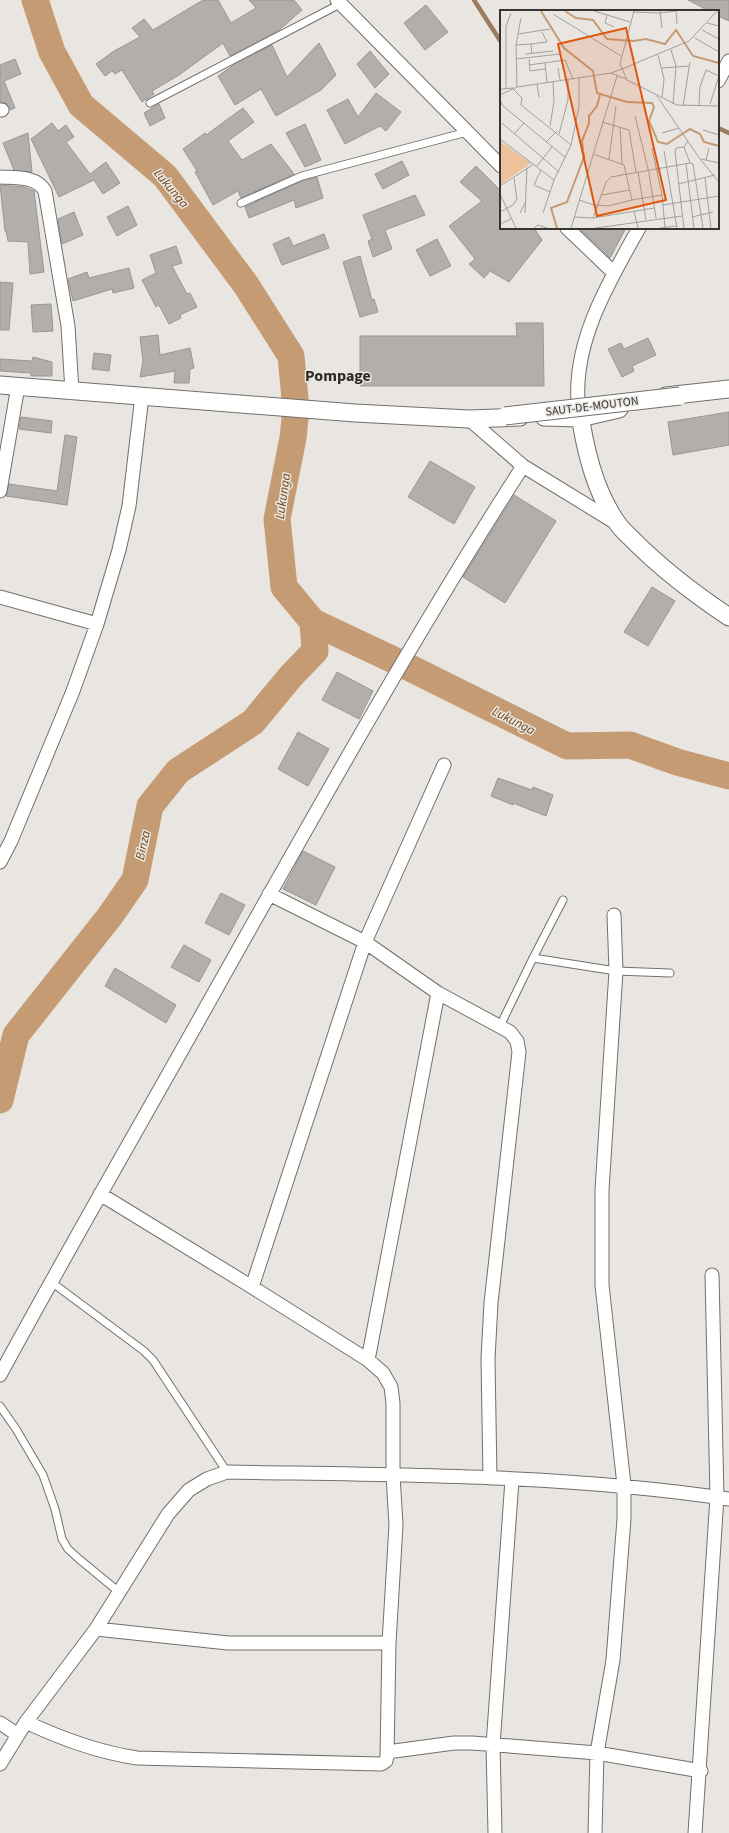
<svg xmlns="http://www.w3.org/2000/svg" width="729" height="1833" font-family="'Source Sans 3',sans-serif">
<style>
.lines{fill:none;stroke-linecap:round;stroke-linejoin:round}
.stream{stroke:#9a7c60;stroke-width:4.5}
.river{stroke:#c59b73;stroke-width:27}
.building{fill:#b2aeab;stroke:#999693}
.service-casing{stroke:#726f6c;stroke-width:9}
.minor-casing{stroke:#726f6c;stroke-width:15}
.tertiary-casing{stroke:#726f6c;stroke-width:19}
.service{stroke:#fff;stroke-width:7}
.minor{stroke:#fff;stroke-width:13}
.tertiary{stroke:#fff;stroke-width:17}
.tertiary-bridge-casing{stroke:#726f6c;stroke-width:19;stroke-linecap:butt}
.tertiary-bridge{stroke:#fff;stroke-width:17}
.labels{text-anchor:middle;stroke-width:3;stroke-linejoin:round;paint-order:stroke}
.street-label{font-size:12px;fill:#373534;stroke:#e9e6e2}
.water-label{font-size:13px;font-style:italic;fill:#6d4314;stroke:#e9e6e2}
.district-label{font-size:16px;font-weight:bold;fill:#2d2a28;stroke:#e9e6e2}
.inset-river{fill:none;stroke:#c59b73;stroke-width:2}
.inset-road{fill:none;stroke:#a29f9c;stroke-width:1}
.view{fill:#df570e;fill-opacity:0.15;stroke:#df570e;stroke-width:2}
.inset-edge{fill:none;stroke:#373534;stroke-width:2}
</style>
<rect width="100%" height="100%" fill="#e9e6e2"/>
<g class="lines">
<!-- stream -->
<path class="stream" d="M474,0l27,42
M718,128l11,5"/>
<!-- river -->
<path class="river" d="M35,0l17,52 29,53 84,71 81,109 45,71 5,53 -3,29 -16,81 7,68 29,35 87,41 167,83 63,-1 47,17 52,14
M0,1100l16,-65 94,-119 25,-36 15,-74 28,-35 75,-49 38,-46 24,-25 -2,-29"/>
</g>
<!-- building -->
<path class="building" d="M203,0h15l13,23 25,-15 -7,-8h45l8,10 -24,21 -48,25 -7,-13 -44,32 -27,16 2,3 -12,8 -20,-32 -7,4 -3,-3 -7,5 -9,-12 18,-13 26,-14 -8,-9 12,-9 9,11z
M688,0h41v21l-11,-5v-5h-9z
M426,5l22,27 -23,18 -21,-27z
M319,43l17,32 -15,15 -45,26 -15,-27 -26,16 -17,-29 17,-12 37,-19 15,32z
M370,51l19,23 -14,14 -18,-24z
M15,59l6,15 -17,7 11,27 -5,2 -4,-7 -6,-1v-37z
M376,93l25,19 -15,19 -6,-5 -35,18 -18,-34 21,-11 10,18z
M159,104l6,14 -15,8 -6,-13z
M243,108l11,14 -26,19 14,19 29,-16 23,30 -53,24 -3,-7 -25,14 -18,-33 2,-1 -14,-22 22,-16 1,2z
M52,123l6,8 8,-6 8,12 -8,5 24,32 16,-12 14,21 -17,11 -9,-14 -35,17 -28,-58z
M305,124l16,36 -16,7 -19,-34z
M28,133l4,39 -18,-2 -11,-27z
M402,161l7,14 -26,14 -8,-15z
M476,166l25,25v37h33l8,12 -33,42 -19,-11 -6,7 -15,-14 6,-5 -26,-33 33,-25 -22,-19z
M317,177l6,21 -27,10 -2,-8 -45,18 -4,-11 55,-25z
M0,185l24,2 10,4 10,81 -14,2 -2,-32 -20,-1 -2,-10h-1z
M415,195l10,20 -40,15 7,19 -19,8 -5,-16 4,-2 -9,-24z
M128,206l9,19 -20,11 -10,-19z
M74,212l9,23 -21,9 -4,-25z
M579,228h47l-16,30z
M324,234l5,14 -47,17 -9,-21 16,-7 4,9z
M437,239l14,27 -21,10 -14,-26z
M176,246l6,17 -10,3 15,28 3,-1 7,14 -17,8 1,3 -12,6 -10,-19 -3,2 -14,-27 14,-7 -6,-18z
M360,256l12,44 2,-1 4,13 -18,5 -17,-55z
M129,268l5,20 -21,5 -1,-4 -39,12 -5,-22 19,-7 2,6z
M0,282l13,1 -4,47h-9z
M51,304l2,27 -20,1 -2,-27z
M516,323h27l1,63h-184v-50h157z
M158,335l2,20 30,-7 4,20 -4,1 -1,14h-15l1,-12 -35,6 3,-16 -3,-24z
M648,338l8,17 -24,11 2,5 -12,6 -14,-28 13,-6 3,6z
M94,353l17,2 -2,16 -17,-2z
M33,357l19,5v14h-21v-3l-31,-2v-12l32,2z
M729,412v33l-56,10 -5,-33z
M21,417l31,4 -1,12 -32,-4z
M65,435l12,2 -10,68 -61,-9 3,-12 48,7z
M430,461l45,26 -21,37 -46,-27z
M514,495l42,26 -51,82 -42,-26z
M652,587l23,14 -27,45 -24,-14z
M337,672l36,19 -14,28 -37,-19z
M298,732l31,17 -21,37 -30,-17z
M498,778l34,12 1,-3 20,8 -7,21 -33,-13v2l-22,-9z
M303,851l32,16 -19,38 -33,-16z
M221,893l24,12 -16,30 -24,-12z
M184,945l27,15 -12,22 -28,-15z
M115,968l61,37 -10,18 -61,-37z"/>
<g class="lines">
<!-- service casing -->
<g class="service-casing">
<path id="service" d="M150,103l190,-99
M241,203l61,-27 165,-44
M533,958l83,13 54,2
M500,1026l33,-68 30,-58
M50,1281l94,70 9,9 74,112
M0,1406l16,23 27,46 12,34 7,30 6,10 11,10 40,33"/>
</g>
<!-- minor casing -->
<g class="minor-casing">
<path id="minor" d="M337,0l164,166
M718,81l11,-20
M0,110h2
M0,177c16,1 36,-1 45,14l23,135 4,65
M567,228l47,45
M578,401c-4,-62 32,-121 61,-173
M469,419l54,47 93,57
M0,491l18,-105
M0,597l97,27
M0,862l11,-21 62,-150 24,-67 22,-74 10,-44 13,-110
M269,894l96,48 73,51 72,39 7,9 2,11 -28,251 -3,56 2,119
M252,1287l113,-345 79,-177
M368,1360l70,-367
M0,1375c71,-131 146,-260 219,-391 98,-174 196,-350 304,-518
M96,1629l132,14h161
M26,1722c36,17 71,30 111,36l244,6 5,-3 1,-5 2,-113 7,-118 -3,-50v-72l-2,-16 -8,-14 -15,-13 -116,-73 -152,-93
M0,1723l18,12
M387,1752l67,-9h18l125,10 104,18
M0,1764l26,-42 70,-93 72,-115 21,-24 18,-11 20,-7c168,3 336,2 502,27
M495,1833l-2,-88 19,-265
M595,1833l2,-80 16,-93 11,-141v-34l-22,-200v-95l14,-219 -2,-56
M695,1833l22,-336 -5,-222"/>
</g>
<!-- tertiary casing -->
<g class="tertiary-casing">
<path id="tertiary" d="M0,385l355,28 114,6 51,-2
M666,396l63,-7
M579,407c5,39 15,84 39,117 4,6 11,12 16,17 29,29 62,54 95,76
M544,417l36,1 39,-9"/>
</g>
<!-- service -->
<use href="#service" class="service"/>
<!-- minor -->
<use href="#minor" class="minor"/>
<!-- tertiary -->
<use href="#tertiary" class="tertiary"/>
<!-- tertiary-bridge casing -->
<g class="tertiary-bridge-casing">
<path id="tertiary-bridge" d="M505,416l175,-20"/>
</g>
<!-- tertiary-bridge -->
<use href="#tertiary-bridge" class="tertiary-bridge"/>
</g>
<g class="labels">
<!-- street labels -->
<g class="street-label">
<text transform="translate(592 406) rotate(-7)" y="4">SAUT-DE-MOUTON</text>
</g>
<!-- water labels -->
<g class="water-label">
<text transform="translate(172 188) rotate(50)" y="5">Lukunga</text>
<text transform="translate(282 496) rotate(-82)" y="5">Lukunga</text>
<text transform="translate(514 720) rotate(27)" y="5">Lukunga</text>
<text transform="translate(142 845) rotate(-78)" y="5">Binza</text>
</g>
<!-- district labels -->
<g class="district-label">
<text x="338" y="381">Pompage</text>
</g>
</g>
<!-- overview -->
<g transform="translate(500 10)">
<rect width="219" height="219" fill="#e9e6e2"/>
<path d="M0,131l31,22 -31,22z" fill="#edc29b"/>
<path class="inset-river" d="M41,1l23,37 29,23 4,22 30,9 25,1 2,4 -5,14 9,21 9,2 23,-15 10,5 4,8 15,4M65,1l11,7 17,2 14,19 27,2 12,-2 19,5 11,-14 17,26 26,7M57,218l-6,-20 16,-6 17,-45 -2,-16 7,-18v-7l8,-10 3,-11"/>
<path class="inset-road" d="M94,1l36,11M134,1l-14,53 7,16 50,25 42,1M160,1l2,17M176,1l1,13M133,2l27,1 16,-2M53,4l68,42M107,5l-2,8 9,4M207,13l12,3M202,20l17,9M18,24l32,-5M195,28l24,14M31,34l16,-2 -5,-10M16,35l15,-1 1,10M171,40l5,16 -3,38M25,44l28,-3M158,45l6,24 -2,19M16,49l44,-5M29,49l1,12 15,-2M45,53l2,20M29,55l36,-5 8,19M129,56l60,-25 28,-30M58,58l2,12M162,58l27,-2M111,63l15,6M37,74l2,13M17,77l-1,-42 5,-27M0,79l14,-1M6,79v-63l5,-13M13,79l9,9 -1,7 50,40M0,85l17,-8 94,-14 19,-7M157,86l43,63 19,23M0,89l2,6 64,53M210,94l9,-28M199,95l1,-18 6,-17 13,6M183,96l7,-44M135,106l14,57 7,45M102,112l27,8 7,42M2,113l57,49M50,116l4,-25 -1,-19M120,117l2,37M203,120l16,5M162,123l17,-5M14,124l10,-11M59,124l9,-34v-20M0,129l54,41M188,131l-4,6 6,16M46,132l11,-11M152,138l10,47 3,33M164,141l13,77M93,144l31,11 8,35 -24,6 -11,-1M109,149l7,-53M201,149l18,4M206,150l3,-12M186,154l8,64M37,156l15,-19M41,160l-7,15 16,7M138,162l8,48M205,168l6,50M178,174l37,-9M0,176l34,-22M0,184l16,34M102,185l28,-5M79,190l18,6M132,190l30,-5M163,195l56,-9M154,198l-61,10 13,-36 5,-5 79,-14 3,1 10,64M134,201l4,17M0,202l13,-7 4,-6 -3,-21M20,203l6,-12M25,203l2,-46M43,203l11,-33 17,-35 8,-38v-29M74,207l19,1M192,207l21,-5M0,214l11,-5M34,218l4,-3 9,3M71,218l46,-152M96,218l86,-12M160,218l16,-2M184,218l-9,-76 1,-4 8,-1"/>
<path class="view" d="M126,18l40,172 -69,16 -39,-172z"/>
<rect width="219" height="219" class="inset-edge"/>
</g>
</svg>
